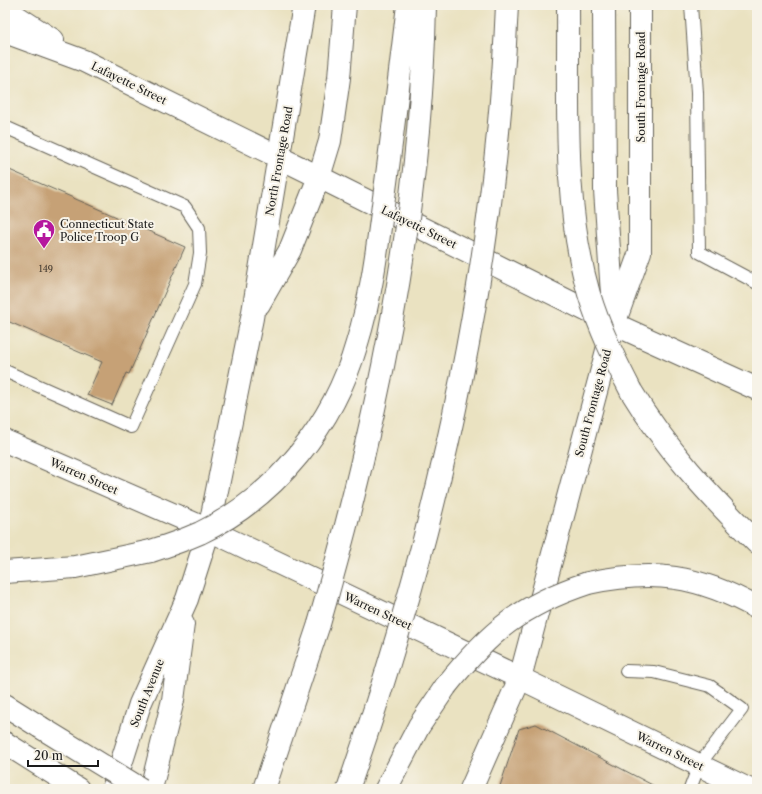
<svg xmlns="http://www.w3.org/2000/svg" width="762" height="794" font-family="'Libre Caslon Text',serif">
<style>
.building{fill:#c6a176}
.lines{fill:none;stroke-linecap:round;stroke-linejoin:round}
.service-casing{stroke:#646156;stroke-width:14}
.minor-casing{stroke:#646156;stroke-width:24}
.tertiary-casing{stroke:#646156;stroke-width:24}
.secondary-casing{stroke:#646156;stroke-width:24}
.motorway-casing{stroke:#646156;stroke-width:24}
.service{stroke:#fff;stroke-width:12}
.minor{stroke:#fff;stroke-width:22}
.tertiary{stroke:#fff;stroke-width:22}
.secondary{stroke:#fff;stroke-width:22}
.motorway{stroke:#fff;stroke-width:22}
.motorway-bridge-casing{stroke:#646156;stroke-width:24;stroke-linecap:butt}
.motorway-bridge{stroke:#fff;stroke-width:22}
.labels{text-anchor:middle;stroke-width:4;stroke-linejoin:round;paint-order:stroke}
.number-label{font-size:9px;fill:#463d32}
.street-label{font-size:11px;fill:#1c1c1c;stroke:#f7f3e8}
.poi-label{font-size:11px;fill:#1c1c1c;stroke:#f7f3e8;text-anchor:start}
</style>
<rect width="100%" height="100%" fill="#f7f3e8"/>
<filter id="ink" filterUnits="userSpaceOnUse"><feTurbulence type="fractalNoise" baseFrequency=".025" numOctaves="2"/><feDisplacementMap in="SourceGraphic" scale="8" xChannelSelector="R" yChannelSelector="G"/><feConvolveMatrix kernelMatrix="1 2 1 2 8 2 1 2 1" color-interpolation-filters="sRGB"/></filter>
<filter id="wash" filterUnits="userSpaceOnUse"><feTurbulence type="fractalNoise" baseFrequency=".012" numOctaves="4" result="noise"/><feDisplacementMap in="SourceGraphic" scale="16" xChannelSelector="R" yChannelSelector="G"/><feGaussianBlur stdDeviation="0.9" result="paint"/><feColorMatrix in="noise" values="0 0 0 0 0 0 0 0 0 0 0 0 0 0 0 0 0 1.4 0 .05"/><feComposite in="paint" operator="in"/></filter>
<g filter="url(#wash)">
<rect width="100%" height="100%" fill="#eae2c1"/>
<g id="blocks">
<!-- building -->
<path class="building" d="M5,168l180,79 -56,127 -3,-1 -14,32 -25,-10 15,-33 -97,-42z
M536,724l124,65h-161l20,-60z"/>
</g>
</g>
<g filter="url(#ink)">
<use href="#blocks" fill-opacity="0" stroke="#646156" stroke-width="1"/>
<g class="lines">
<!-- service casing -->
<g class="service-casing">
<path id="service" d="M691,5l6,88 2,159 58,31
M5,127l180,80 14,21 1,25 -5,31 -64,143 -126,-56
M626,671l28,1 56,14 32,23 -43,56 -9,24"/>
</g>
<!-- minor casing -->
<g class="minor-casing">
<path id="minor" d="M5,441l204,89 311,148 228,111"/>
</g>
<!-- tertiary casing -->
<g class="tertiary-casing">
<path id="tertiary" d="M319,177l295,147 143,65"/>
</g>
<!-- secondary casing -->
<g class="secondary-casing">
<path id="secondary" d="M5,9l48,31
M5,32l79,29 235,116 -29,73 -31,54
M113,789l27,-85 47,-105 22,-69 43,-212 52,-313
M151,789l22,-89 10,-76
M471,789l49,-111 94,-354 26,-72v-247"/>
</g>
<!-- motorway casing -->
<g class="motorway-casing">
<path id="motorway" d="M604,5l1,185 9,134
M319,177l11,-36 9,-63 6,-73
M631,391c35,58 79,105 126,152
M5,572l70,-5 76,-16
M588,583c65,-14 110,-8 169,25
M5,705l35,22
M5,743l73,46
M264,789l55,-165
M386,789l33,-63 27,-40"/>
</g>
<!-- service -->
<use href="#service" class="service"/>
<!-- minor -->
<use href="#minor" class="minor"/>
<!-- tertiary -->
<use href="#tertiary" class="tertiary"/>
<!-- secondary -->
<use href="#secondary" class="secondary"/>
<!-- motorway -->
<use href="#motorway" class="motorway"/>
<!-- motorway-bridge casing -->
<g class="motorway-bridge-casing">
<path id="motorway-bridge" d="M568,5c1,96 -6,196 21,289 10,34 26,66 42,97
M151,551c16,-5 33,-11 49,-18 76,-36 134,-109 157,-190 14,-45 20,-92 26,-138 9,-66 17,-133 25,-200
M319,624c58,-201 102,-409 106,-619
M446,686c43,-54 75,-81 142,-103
M40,727l101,62
M348,789c88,-253 148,-516 159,-784"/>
</g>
<!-- motorway-bridge -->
<use href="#motorway-bridge" class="motorway-bridge"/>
</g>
</g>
<!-- icons -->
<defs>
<g id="civic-pin" transform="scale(1.15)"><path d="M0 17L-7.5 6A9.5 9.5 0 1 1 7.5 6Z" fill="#b5179e" stroke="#f7f3e8"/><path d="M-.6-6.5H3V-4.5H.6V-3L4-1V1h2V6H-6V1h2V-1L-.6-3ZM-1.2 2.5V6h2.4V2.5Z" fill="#fff"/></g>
</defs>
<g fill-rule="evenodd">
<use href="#civic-pin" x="44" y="230"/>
</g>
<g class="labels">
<!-- number labels -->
<g class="number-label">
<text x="46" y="272">149</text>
</g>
<!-- street labels -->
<g class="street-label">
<text transform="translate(129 83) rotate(26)" y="4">Lafayette Street</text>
<text transform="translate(641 87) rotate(-90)" y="4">South Frontage Road</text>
<text transform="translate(279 161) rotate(-80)" y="4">North Frontage Road</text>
<text transform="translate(419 227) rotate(26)" y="4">Lafayette Street</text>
<text transform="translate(593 403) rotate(-75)" y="4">South Frontage Road</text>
<text transform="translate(84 476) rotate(24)" y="4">Warren Street</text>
<text transform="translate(378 611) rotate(25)" y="4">Warren Street</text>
<text transform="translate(147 693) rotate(-68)" y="4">South Avenue</text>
<text transform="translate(670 751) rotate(26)" y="4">Warren Street</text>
</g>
<!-- poi labels -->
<g class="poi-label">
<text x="60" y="228">Connecticut State<tspan x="60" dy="13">Police Troop G</tspan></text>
</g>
</g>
<!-- margin -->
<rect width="762" height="794" fill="none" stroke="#f7f3e8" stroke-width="20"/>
<!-- scale -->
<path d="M28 760v6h70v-6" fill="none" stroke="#1c1c1c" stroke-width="2"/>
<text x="34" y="760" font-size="12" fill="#1c1c1c" stroke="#f7f3e8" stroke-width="3" paint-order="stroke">20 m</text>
</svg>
